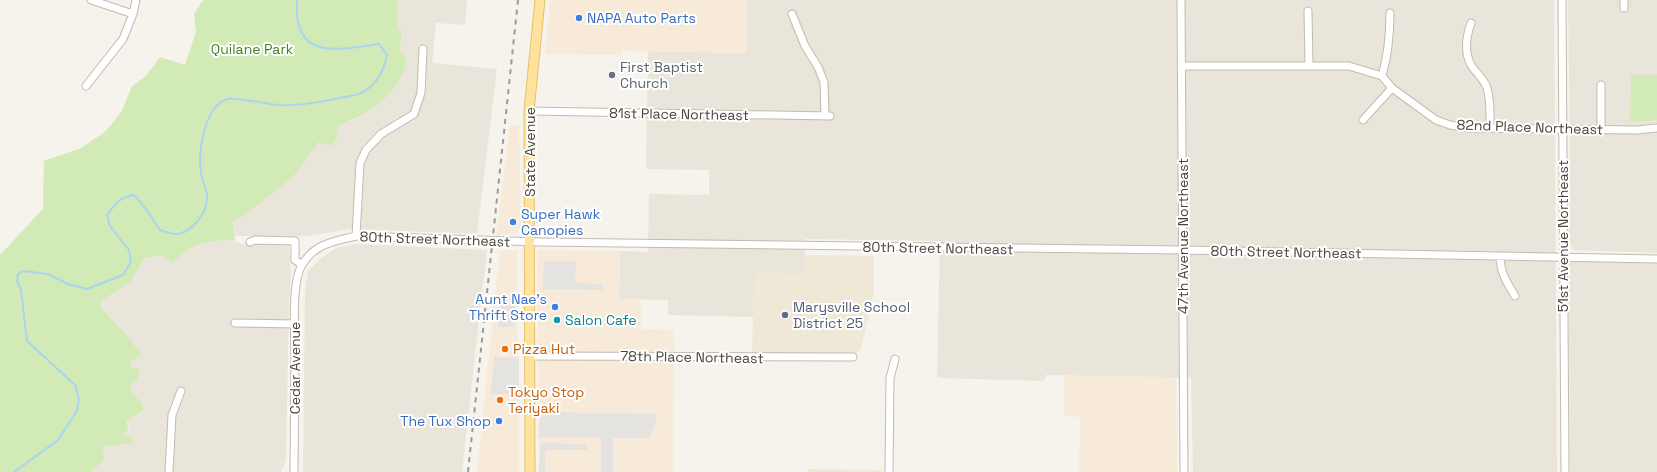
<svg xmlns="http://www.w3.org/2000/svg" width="1657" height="472" font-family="'Space Grotesk',sans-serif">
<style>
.residential{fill:#eae5da}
.commercial{fill:#f7ead8}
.education{fill:#efe8d6}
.green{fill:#d2eab5}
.parking{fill:#e5e3e0}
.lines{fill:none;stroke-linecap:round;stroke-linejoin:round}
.stream{stroke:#a9d4f2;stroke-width:2}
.minor-casing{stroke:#c2bbae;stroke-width:9}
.major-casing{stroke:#e6c16a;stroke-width:11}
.minor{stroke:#fff;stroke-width:7}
.major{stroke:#ffe39c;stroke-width:9}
.rail{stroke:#9a9a9a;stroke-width:2;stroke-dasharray:5 5;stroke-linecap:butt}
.shop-dot{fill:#3f7fe0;stroke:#fff;stroke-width:1.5}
.worship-dot{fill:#6b7280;stroke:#fff;stroke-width:1.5}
.service-dot{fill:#5c6f8a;stroke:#fff;stroke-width:1.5}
.culture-dot{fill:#0f9aa8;stroke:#fff;stroke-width:1.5}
.food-dot{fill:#e8710a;stroke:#fff;stroke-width:1.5}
.labels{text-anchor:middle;stroke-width:4;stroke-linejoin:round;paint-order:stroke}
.shop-label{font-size:14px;fill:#366cbe;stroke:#fff;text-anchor:start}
.park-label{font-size:14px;fill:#4a7f2a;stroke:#fff}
.worship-label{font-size:14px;fill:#5b616d;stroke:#fff;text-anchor:start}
.street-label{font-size:14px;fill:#4b4439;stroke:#fff}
.service-label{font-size:14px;fill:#4e5e75;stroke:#fff;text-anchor:start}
.culture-label{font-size:14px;fill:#0d838f;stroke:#fff;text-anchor:start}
.food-label{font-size:14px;fill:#c56008;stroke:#fff;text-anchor:start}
</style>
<rect width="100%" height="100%" fill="#f6f3ec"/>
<!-- residential -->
<path class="residential" d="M397,0h70l-2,25 -29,-2 -4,40 65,6 -20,165 -126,-5 -43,7h-73l-2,-14 16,-10 44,-35 26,-35 17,-15 19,-8 45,-69 2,-18 -4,-3z
M747,0h807l3,472h-364l-2,-94 -145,-3 -2,6 -107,-3 3,-137 -135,-2 -1,35 -51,43 -85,-2v-15l-49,-1 1,-48 28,1 1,-58 60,1v-25l-63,-1 2,-118 98,2z
M1568,0h89v253l-83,-3 -6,-8 2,-96z
M235,240l5,4 49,-1 2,33 -2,25 -3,159 -5,12h-190l13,-12 -2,-14 6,-1 18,-12 3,-7 -2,-6 13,-7 3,-5 -1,-5 -12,-13 2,-6 6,-6 3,-9 -9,-1 -2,-4 11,-11 -6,-7 -8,-11 -26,-27v-7l29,-19 15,-24 17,-3 11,8 12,-13 26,-9z
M356,244l131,6 -25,222h-159l2,-181 3,-20 13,-13 15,-10z
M1571,261l86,1v210h-87l-1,-148v-61z"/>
<!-- commercial -->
<path class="commercial" d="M550,0h197l-1,53 -123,-2 -1,4 -77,-1z
M510,125h9l2,103 -5,6 -20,1z
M500,250h17l2,222h-42z
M537,250l83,1 -1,48 22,1v29l33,1 -1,142h-134z
M1064,376l112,1 1,95h-98l1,-55 -16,-1z"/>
<!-- education -->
<path class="education" d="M805,255l69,1v37l-13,56 -8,6 -101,1 2,-83 50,1z
M807,469l75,1v2h-75z"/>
<!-- green -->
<path class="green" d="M203,0h194l1,29 4,3 -2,18 7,9c-8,38 -38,53 -70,68l1,9 -6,10 -13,-4 -26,35 -44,35 -16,10 2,18c-28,1 -42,2 -62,23l-11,-8 -17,3 -15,24 -29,19v7l26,27 8,11 7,7 -12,11 2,4 9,1 -4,11 -5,4 -2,6 12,13 1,6 -3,4 -13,7 1,10 -5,6 7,2 5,5 -32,3 1,14 -13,12h-91v-217l43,-46 1,-48 37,-13 25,-17 16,-20 10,-25 14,-10 14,-19 25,8 11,-33 -2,-18z
M1631,75h26v45l-27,2z"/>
<!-- parking -->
<path class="parking" d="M544,261h32l-1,22 28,1v6l-60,-1z
M500,306h16l-2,21h-16z
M494,357l25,1v36h-28z
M540,412l118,2 -8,24h-37v34h-12v-34l-62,-1z
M540,443l47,1v6h-42v22h-6z"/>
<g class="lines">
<!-- stream -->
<path class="stream" d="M14,472l44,-32 19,-29 2,-12 -4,-14 -48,-44 -6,-51 -4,-9 1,-7 5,-3 25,3 20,10 19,5 36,-14 8,-13 -2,-12 -19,-24 -3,-11c8,-11 13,-18 27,-20 11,10 17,23 26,35 5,2 12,4 18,4 15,-3 28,-20 29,-35 1,-8 -5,-18 -6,-27 -3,-20 3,-65 26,-73 8,-2 40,5 51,6 22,1 41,-3 62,-7 7,-2 16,-2 21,-5 16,-8 23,-22 26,-38l-8,-11c-44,6 -86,17 -82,-44"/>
<!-- minor casing -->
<g class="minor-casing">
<path id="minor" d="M91,0l42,14
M1181,0l3,472
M1562,0l3,472
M1624,8v-8
M1308,11l1,54
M792,14l13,32 13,21 6,15 1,34
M1471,23c-5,14 -7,29 0,42 5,8 13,14 16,23 4,13 3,26 3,40
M1181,66h168l33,10 10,12 44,32 14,5 19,3 168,2 20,-2
M1382,76c6,-21 8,-42 8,-63
M1601,85v44
M86,86l37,-47 10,-25 3,-14
M529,111l301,5
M1363,120l29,-32
M356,236l4,-73 6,-13 15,-16 33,-20 7,-21 2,-44
M250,242l5,-2 40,1v19l7,5
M1500,256c0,16 7,27 15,40
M235,323l60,1
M530,356l323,1
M169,472l3,-57 9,-24
M294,472c0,-39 1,-77 1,-116 0,-22 -4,-73 7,-91 12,-21 32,-24 54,-29l184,6 643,8 474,9
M889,472l1,-94 5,-19"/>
</g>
<!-- major casing -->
<g class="major-casing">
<path id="major" d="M530,472l-1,-361 11,-111"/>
</g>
<!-- minor -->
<use href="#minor" class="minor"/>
<!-- major -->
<use href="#major" class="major"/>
<!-- rail -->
<path class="rail" d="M468,472l50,-472"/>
</g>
<!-- markers -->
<g class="shop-dot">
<circle cx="579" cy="18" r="4"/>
<circle cx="513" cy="222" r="4"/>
<circle cx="555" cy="307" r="4"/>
<circle cx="499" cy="421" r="4"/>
</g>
<circle class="worship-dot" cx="612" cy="75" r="4"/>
<circle class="service-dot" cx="785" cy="315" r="4"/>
<circle class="culture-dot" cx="557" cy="320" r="4"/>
<g class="food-dot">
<circle cx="505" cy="349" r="4"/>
<circle cx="500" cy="400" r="4"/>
</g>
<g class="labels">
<!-- shop labels -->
<g class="shop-label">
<text x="587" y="23">NAPA Auto Parts</text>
<text x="521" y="219">Super Hawk<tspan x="521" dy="16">Canopies</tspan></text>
<text x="547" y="304" text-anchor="end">Aunt Nae's<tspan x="547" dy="16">Thrift Store</tspan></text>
<text x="491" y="426" text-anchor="end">The Tux Shop</text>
</g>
<!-- park labels -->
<g class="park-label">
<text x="252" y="54">Quilane Park</text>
</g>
<!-- worship labels -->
<g class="worship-label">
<text x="620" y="72">First Baptist<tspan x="620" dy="16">Church</tspan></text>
</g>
<!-- street labels -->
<g class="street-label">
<text transform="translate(679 114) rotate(1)" y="5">81st Place Northeast</text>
<text transform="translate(1530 127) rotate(2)" y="5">82nd Place Northeast</text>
<text transform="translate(530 152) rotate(-90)" y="5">State Avenue</text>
<text transform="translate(1183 236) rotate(-90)" y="5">47th Avenue Northeast</text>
<text transform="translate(1563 236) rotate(-90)" y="5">51st Avenue Northeast</text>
<text transform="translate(435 239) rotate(2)" y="5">80th Street Northeast</text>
<text transform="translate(938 248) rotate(1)" y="5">80th Street Northeast</text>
<text transform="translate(1286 252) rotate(1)" y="5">80th Street Northeast</text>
<text transform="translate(692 357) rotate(1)" y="5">78th Place Northeast</text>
<text transform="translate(295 368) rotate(-90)" y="5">Cedar Avenue</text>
</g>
<!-- service labels -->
<g class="service-label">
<text x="793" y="312">Marysville School<tspan x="793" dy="16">District 25</tspan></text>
</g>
<!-- culture labels -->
<g class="culture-label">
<text x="565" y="325">Salon Cafe</text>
</g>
<!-- food labels -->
<g class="food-label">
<text x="513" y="354">Pizza Hut</text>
<text x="508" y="397">Tokyo Stop<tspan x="508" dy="16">Teriyaki</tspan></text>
</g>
</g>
</svg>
